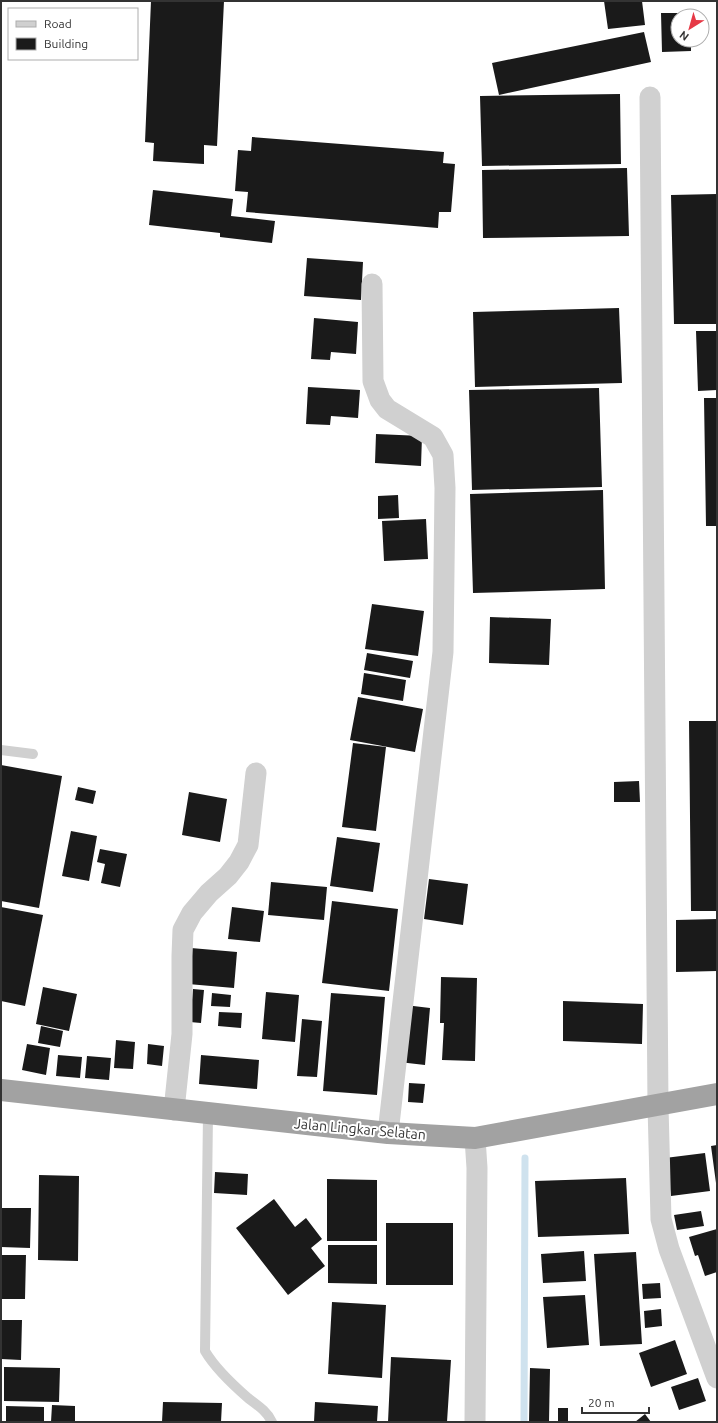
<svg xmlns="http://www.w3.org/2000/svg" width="718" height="1423" font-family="Ubuntu,sans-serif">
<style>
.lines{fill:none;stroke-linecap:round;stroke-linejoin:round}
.stream{stroke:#cfe2ee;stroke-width:7}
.building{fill:#1a1a1a}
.service{stroke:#d0d0d0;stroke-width:10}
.minor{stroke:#d0d0d0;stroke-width:21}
.trunk{stroke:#a2a2a2;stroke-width:22}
.labels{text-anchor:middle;stroke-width:4;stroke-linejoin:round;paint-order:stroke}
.street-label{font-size:14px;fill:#333;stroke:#fff}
</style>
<rect width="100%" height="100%" fill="#fff"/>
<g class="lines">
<!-- stream -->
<path class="stream" d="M524,1422l1,-264"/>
</g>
<!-- building -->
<path class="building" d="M151,1h73l-7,145 -13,-1v19l-51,-3 1,-18 -9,-1z
M604,1h38l3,24 -37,4z
M661,13h29v3h-12v24h13v11l-29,1z
M644,32l7,30 -152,33 -7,-32z
M620,94l1,70 -139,2 -2,-70z
M252,137l192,15 -1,11 12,1 -4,48h-12l-1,16 -192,-16 2,-20 -13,-1 3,-41 13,1z
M627,168l2,68 -146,2 -1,-68z
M153,190l80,9 -2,17 44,5 -3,22 -52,-6v-4l-71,-8z
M717,194v130h-43l-3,-129z
M307,258l56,4 -2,38 -57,-4z
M619,308l3,75 -147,4 -2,-75z
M314,318l44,4 -2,32 -25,-2 -1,8 -19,-1z
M696,331h21v59l-19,1z
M308,387l52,3 -2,28 -27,-2 -1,9 -24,-1z
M599,388l3,99 -130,3 -3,-100z
M704,398h13v128h-11z
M376,434l46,2 -1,30 -46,-3z
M603,490l2,99 -132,4 -3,-99z
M398,495l1,23 -21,1v-23z
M426,519l2,40 -44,2 -2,-40z
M372,604l52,7 -6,45 -53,-7z
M490,617l61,2 -2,46 -60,-2z
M367,653l46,8 -3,17 -46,-8z
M364,673l42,7 -3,21 -42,-7z
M358,697l65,12 -8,43 -65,-12z
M689,721h28v190h-26z
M353,743l33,4 -10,84 -34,-4z
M1,765l61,11 -23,132 -38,-7z
M639,781l1,21h-26v-20z
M78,787l18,4 -3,13 -18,-4z
M189,792l38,7 -7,43 -38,-7z
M71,831l26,5 -8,45 -27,-5z
M337,837l43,6 -7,49 -43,-6z
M100,849l27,5 -7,33 -19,-4 4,-19 -8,-2z
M429,879l39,5 -5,41 -39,-6z
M271,882l56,5 -3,33 -56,-5z
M332,901l66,8 -9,82 -67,-8z
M1,907l42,8 -18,91 -24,-5z
M232,907l32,4 -4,31 -32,-3z
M717,919v52l-41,1v-52z
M191,948l46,4 -3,36 -46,-4z
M441,977l36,1 -2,83 -33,-1 2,-37h-4z
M43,987l34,7 -8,37 -33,-7z
M193,989l11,1 -3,33 -11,-1z
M266,992l33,3 -4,47 -33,-3z
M212,993l19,2 -1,12 -19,-1z
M331,993l54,4 -8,98 -54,-4z
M563,1001l80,3 -1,40 -79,-3z
M405,1005l25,3 -5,57 -26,-3z
M219,1012l23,1 -1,15 -23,-2z
M302,1019l20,2 -5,56 -20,-1z
M41,1026l22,5 -3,16 -22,-4z
M116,1040l19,2 -2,27 -19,-1z
M27,1044l23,4 -4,27 -24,-5z
M148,1044l16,2 -2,20 -15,-2z
M58,1055l24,2 -2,21 -24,-2z
M201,1055l58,5 -2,29 -58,-5z
M87,1056l24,2 -2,22 -24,-2z
M409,1083l16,1 -2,19 -15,-1z
M717,1145v38h-1l-5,-37z
M705,1153l5,38 -39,5 -6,-38z
M215,1172l33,2 -1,21 -33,-2z
M39,1175l40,1 -1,85 -40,-1z
M626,1178l3,56 -91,3 -3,-56z
M327,1179l50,1v61h-50z
M274,1199l21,28 11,-9 16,21 -11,9 14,18 -37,29 -52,-67z
M1,1208h30l-1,40 -29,-1z
M701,1211l3,15 -27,4 -3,-15z
M386,1223h67v62h-67z
M717,1229v43l-12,4 -7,-21 -3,1 -6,-19z
M328,1245h49v39l-49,-1z
M584,1251l2,30 -43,2 -2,-29z
M636,1252l6,92 -42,2 -6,-92z
M1,1255h25l-1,44h-24z
M660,1283l1,15 -18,1 -1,-15z
M585,1295l4,50 -42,3 -4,-51z
M332,1302l54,3 -4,73 -54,-4z
M661,1309l1,17 -17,2 -1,-17z
M1,1320h21l-1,40 -20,-1z
M675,1340l12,34 -36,13 -12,-34z
M391,1357l60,3 -4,62h-59z
M4,1367l56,1 -1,34 -55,-1z
M530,1368l20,1 -1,53h-20z
M698,1378l8,23 -27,9 -8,-23z
M163,1402l59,1 -1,19h-59z
M315,1402l63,4 -1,16h-63z
M52,1405l23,1v16h-24z
M6,1406l38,1v15h-38z
M558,1408h10v14h-10z
M645,1414l6,8h-16z"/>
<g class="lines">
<!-- service -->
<path class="service" d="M1,750l32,4
M208,1114l-3,237c10,17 28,34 43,47 9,7 19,13 24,24"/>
<!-- minor -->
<path class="minor" d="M650,97l8,1009 3,113 8,30 48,129
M372,284l1,97 7,19 7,9 46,28 10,18 2,33 -2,164 -55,481
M174,1110l8,-76v-78l1,-26 9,-17 17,-20 19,-17 11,-14 9,-17 8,-72
M475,1138l2,30 -2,254"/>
<!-- trunk -->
<path class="trunk" d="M1,1090l387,43 87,5 242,-44"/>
</g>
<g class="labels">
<!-- street labels -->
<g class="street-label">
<text transform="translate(360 1129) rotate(5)" y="5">Jalan Lingkar Selatan</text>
</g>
</g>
<!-- border -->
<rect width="718" height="1423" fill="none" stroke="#333333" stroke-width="4"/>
<!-- legend -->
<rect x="8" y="8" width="130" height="52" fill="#ffffff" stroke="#adadad"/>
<rect x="16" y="21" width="20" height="6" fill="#d0d0d0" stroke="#adadad"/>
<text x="44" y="28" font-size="12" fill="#333333">Road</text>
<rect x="16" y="38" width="20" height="12" fill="#1a1a1a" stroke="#adadad"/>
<text x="44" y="48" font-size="12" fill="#333333">Building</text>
<!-- north arrow -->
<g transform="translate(690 28) rotate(217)"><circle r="19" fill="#ffffff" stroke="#adadad"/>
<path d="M0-3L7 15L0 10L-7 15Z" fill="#e63946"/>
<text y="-6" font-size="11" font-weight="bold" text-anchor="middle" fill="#333333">N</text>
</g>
<!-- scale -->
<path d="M582 1407v6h67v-6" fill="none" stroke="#333333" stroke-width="2"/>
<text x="588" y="1407" font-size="12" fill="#333333" stroke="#ffffff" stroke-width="3" paint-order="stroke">20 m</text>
</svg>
